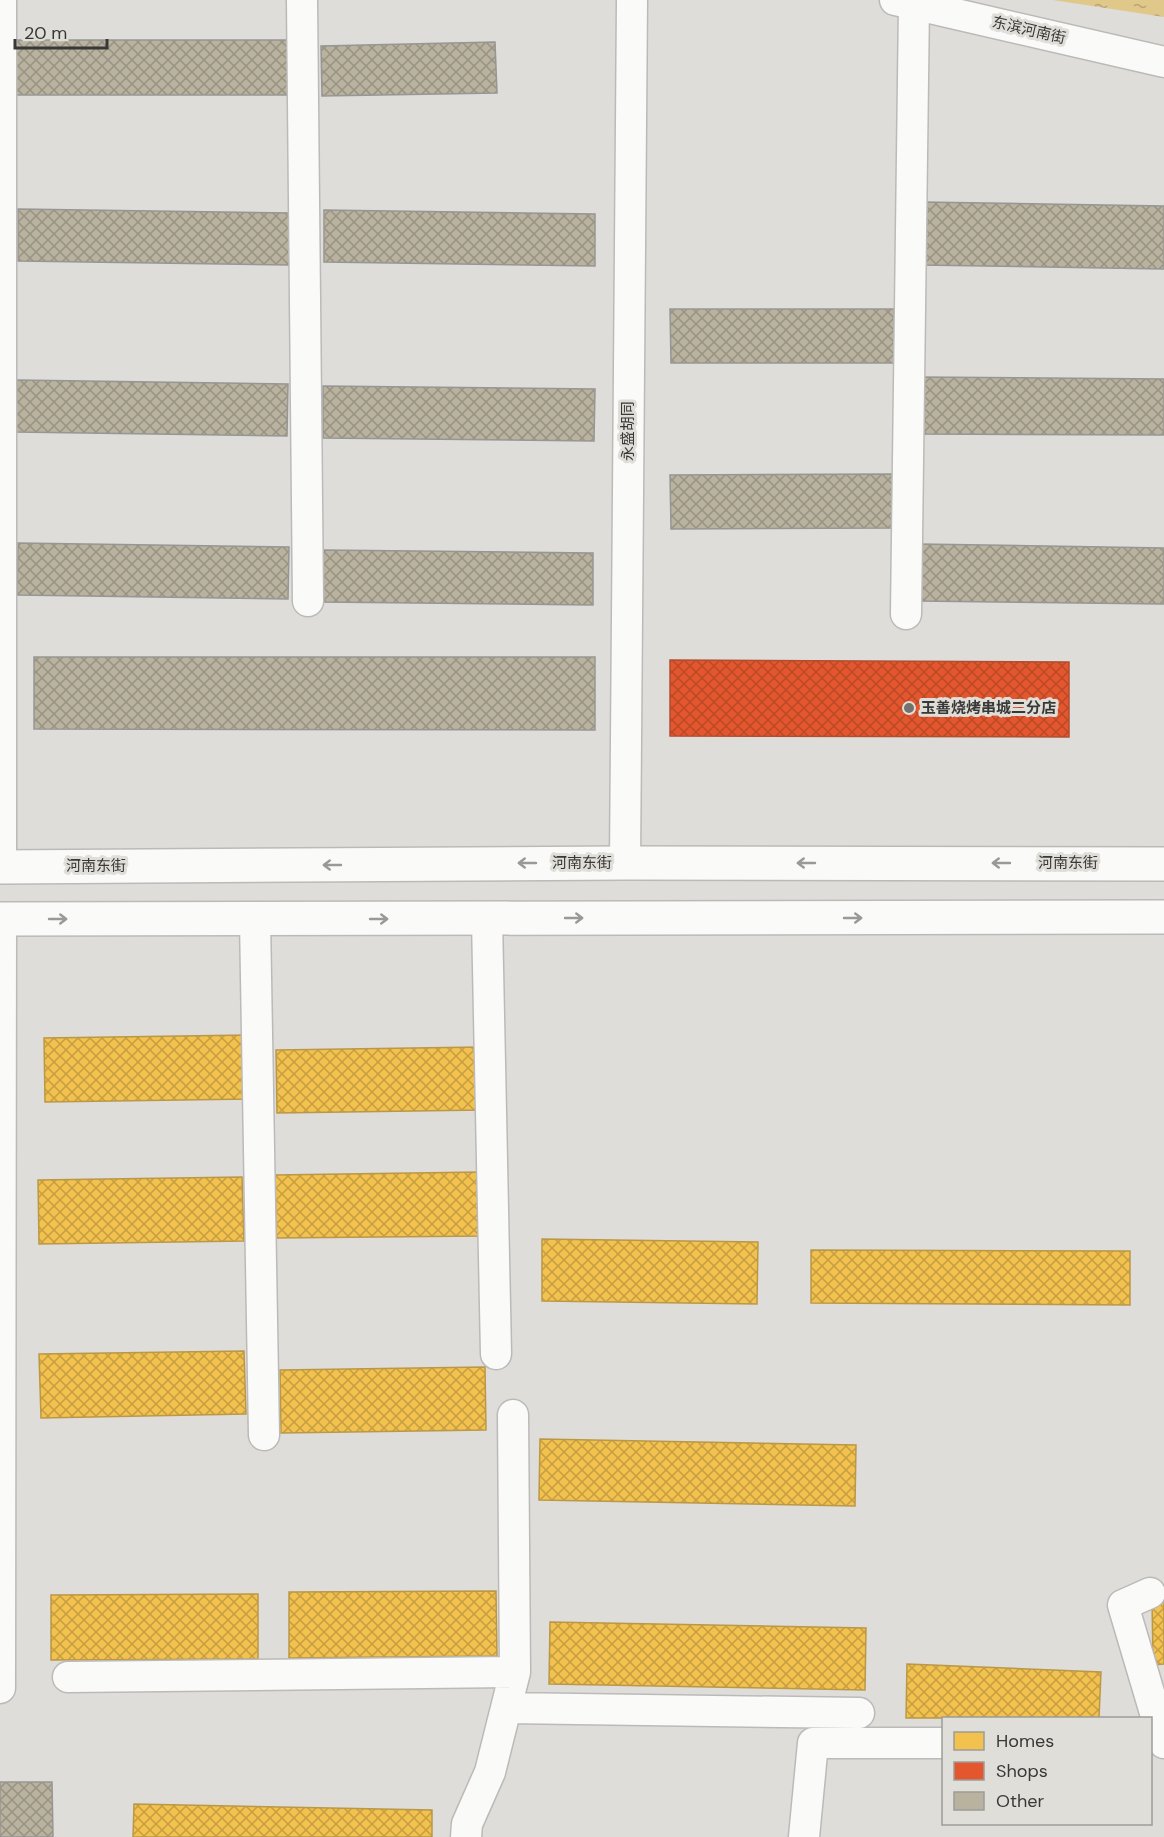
<svg xmlns="http://www.w3.org/2000/svg" width="1164" height="1837" font-family="'DM Sans','Noto Sans SC',sans-serif">
<style>
.water{fill:url(#water-ripples)}
.homes{fill:url(#homes-cross-hatch);stroke:#ba9847;stroke-width:1.5}
.shops{fill:url(#shops-cross-hatch);stroke:#b04e30;stroke-width:1.5}
.building{fill:url(#building-cross-hatch);stroke:#969694;stroke-width:1.5}
.lines{fill:none;stroke-linecap:round;stroke-linejoin:round}
.minor-casing{stroke:#bcbab8;stroke-width:33}
.major-casing{stroke:#bcbab8;stroke-width:36}
.minor{stroke:#fafaf9;stroke-width:30}
.major{stroke:#fafaf9;stroke-width:33}
.oneway{stroke:#999998}
.poi-dot{fill:#72726f;stroke:#e0ded9;stroke-width:2}
.labels{text-anchor:middle;stroke-width:6;stroke-linejoin:round;paint-order:stroke}
.street-label{font-size:15px;fill:#383836;stroke:#e0ded9}
.poi-label{font-size:15px;font-weight:bold;fill:#383836;stroke:#e0ded9;text-anchor:start}
</style>
<defs>
<pattern id="water-ripples" width="26" height="14" patternUnits="userSpaceOnUse" patternTransform="scale(1.5)"><rect width="26" height="14" fill="#dfc889"/><path d="M2 4q2-2 4 0t4 0M15 11q2-2 4 0t4 0" fill="none" stroke="#b6a371"/></pattern>
<pattern id="homes-cross-hatch" width="8" height="8" patternUnits="userSpaceOnUse" patternTransform="scale(1.5)"><rect width="8" height="8" fill="#f2c14e"/><path d="M0 0l8 8M0 8l8-8" fill="none" stroke="#c59e42"/></pattern>
<pattern id="shops-cross-hatch" width="8" height="8" patternUnits="userSpaceOnUse" patternTransform="scale(1.5)"><rect width="8" height="8" fill="#e4572e"/><path d="M0 0l8 8M0 8l8-8" fill="none" stroke="#ba4928"/></pattern>
<pattern id="building-cross-hatch" width="8" height="8" patternUnits="userSpaceOnUse" patternTransform="scale(1.5)"><rect width="8" height="8" fill="#b8b29f"/><path d="M0 0l8 8M0 8l8-8" fill="none" stroke="#979282"/></pattern>
</defs>
<rect width="100%" height="100%" fill="#dfddda"/>
<!-- water -->
<path class="water" d="M1053,0h111v17z"/>
<!-- homes -->
<path class="homes" d="M249,1035l1,64 -205,3 -1,-64z
M481,1047l1,63 -205,3 -1,-63z
M480,1172l1,64 -205,2 -1,-63z
M242,1177l2,64 -205,3 -1,-64z
M542,1239l216,3 -1,62 -215,-3z
M811,1250l319,1v54l-319,-2z
M244,1351l2,63 -205,4 -2,-64z
M485,1367l1,63 -205,3 -1,-63z
M540,1439l316,6 -1,61 -316,-6z
M496,1591l1,65 -208,2v-66z
M258,1594v65l-207,1v-65z
M1164,1599v65l-11,1 -1,-65z
M550,1622l316,6 -1,62 -316,-6z
M907,1664l194,8 -2,46h-193z
M134,1804l298,6v27h-299z"/>
<!-- shops -->
<path class="shops" d="M670,660l399,2v75l-399,-1z"/>
<!-- building -->
<path class="building" d="M16,40h276v55h-276z
M495,42l2,51 -175,3 -1,-50z
M922,202l242,4v63l-243,-4z
M18,209l272,4 -1,52 -271,-4z
M324,210l271,4v52l-271,-4z
M670,309h224v54h-223z
M919,377l245,2v56l-245,-1z
M17,380l271,4 -1,52 -271,-4z
M323,386l272,3 -1,52 -271,-3z
M894,474v54l-223,1 -1,-54z
M18,543l271,4 -1,52 -271,-4z
M919,544l245,4v56l-245,-3z
M322,550l271,3v52l-272,-3z
M34,657h561v73l-561,-1z
M0,1782h52l1,55h-53z"/>
<g class="lines">
<!-- minor casing -->
<g class="minor-casing">
<path id="minor" d="M302,0l6,601
M895,0l269,62
M906,614l8,-611
M625,863l7,-863
M1,867v-867
M255,919l9,516
M487,919l9,435
M1150,1593l-27,12 41,138
M68,1677l447,-5
M0,1688l1,-769
M506,1708l353,5
M466,1837l1,-13 23,-52 25,-100 -2,-257
M804,1837l9,-94h131"/>
</g>
<!-- major casing -->
<g class="major-casing">
<path id="major" d="M0,867l625,-4 539,1
M0,919l1164,-2"/>
</g>
<!-- minor -->
<use href="#minor" class="minor"/>
<!-- major -->
<use href="#major" class="major"/>
</g>
<!-- one-way arrows -->
<defs><path id="oneway-shaft" d="M-6 0H5M1.5-3L5.5 0L1.5 3" fill="none" stroke-width="1.6" stroke-linecap="round" stroke-linejoin="round" transform="scale(1.5)"/></defs>
<g class="oneway">
<use href="#oneway-shaft" transform="translate(527 863) rotate(180)"/>
<use href="#oneway-shaft" transform="translate(806 863) rotate(-180)"/>
<use href="#oneway-shaft" transform="translate(1001 863) rotate(-180)"/>
<use href="#oneway-shaft" transform="translate(332 865) rotate(180)"/>
<use href="#oneway-shaft" transform="translate(574 918)"/>
<use href="#oneway-shaft" transform="translate(853 918)"/>
<use href="#oneway-shaft" transform="translate(58 919)"/>
<use href="#oneway-shaft" transform="translate(379 919)"/>
</g>
<!-- markers -->
<circle class="poi-dot" cx="909" cy="708" r="6"/>
<g class="labels">
<!-- street labels -->
<g class="street-label">
<text transform="translate(1029 30) rotate(13)" y="5">东滨河南街</text>
<text transform="translate(628 431) rotate(-90)" y="5">永盛胡同</text>
<text x="582" y="868">河南东街</text>
<text x="1068" y="868">河南东街</text>
<text x="96" y="871">河南东街</text>
</g>
<!-- poi labels -->
<g class="poi-label">
<text x="921" y="713">玉善烧烤串城二分店</text>
</g>
</g>
<!-- legend -->
<rect x="942" y="1717" width="210" height="108" fill="#e0ded9" stroke="#9d9c98" stroke-width="1.5"/>
<rect x="954" y="1732" width="30" height="18" fill="#f2c14e" stroke="#9d9c98" stroke-width="1.5"/>
<text x="996" y="1747" font-size="18" fill="#383836">Homes</text>
<rect x="954" y="1762" width="30" height="18" fill="#e4572e" stroke="#9d9c98" stroke-width="1.5"/>
<text x="996" y="1777" font-size="18" fill="#383836">Shops</text>
<rect x="954" y="1792" width="30" height="18" fill="#b8b29f" stroke="#9d9c98" stroke-width="1.5"/>
<text x="996" y="1807" font-size="18" fill="#383836">Other</text>
<!-- scale -->
<path d="M15 39v9h92v-9" fill="none" stroke="#383836" stroke-width="3"/>
<text x="24" y="39" font-size="18" fill="#383836" stroke="#e0ded9" stroke-width="4.5" paint-order="stroke">20 m</text>
</svg>
